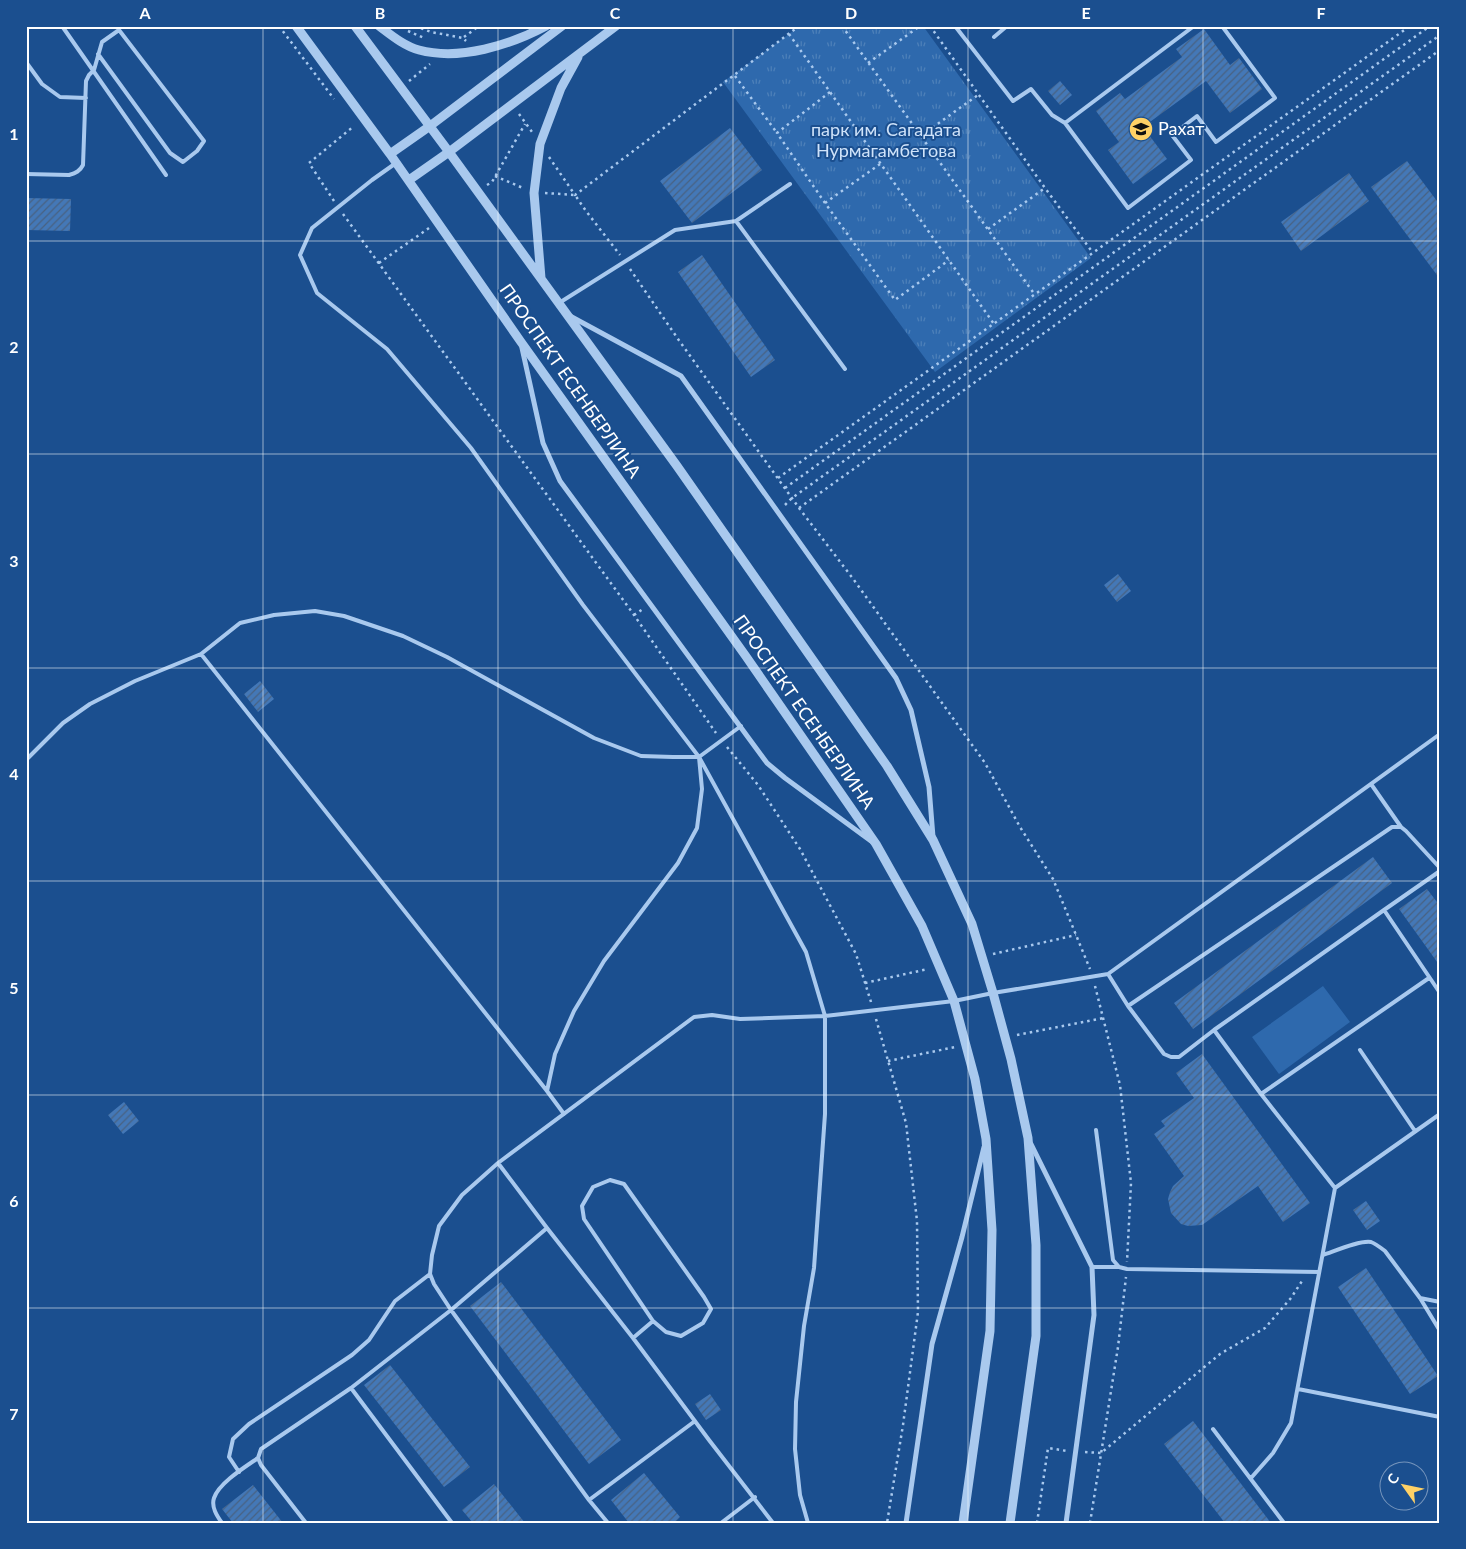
<svg xmlns="http://www.w3.org/2000/svg" width="1466" height="1549" font-family="Lato,sans-serif">
<style>
.grass{fill:url(#grass-tufts)}
.garden{fill:#2e69ad}
.building{fill:url(#building-hatch)}
.lines{fill:none;stroke-linecap:round;stroke-linejoin:round}
.path{stroke:#a9c9ee;stroke-width:2.5;stroke-dasharray:2.5 4;stroke-linecap:butt}
.service{stroke:#a9c9ee;stroke-width:4}
.minor{stroke:#a9c9ee;stroke-width:5}
.tertiary{stroke:#a9c9ee;stroke-width:9}
.grid{fill:none;stroke:#fff;stroke-width:1;stroke-opacity:0.55}
.labels{text-anchor:middle;stroke-width:4;stroke-linejoin:round;paint-order:stroke}
.poi-label{font-size:18px;fill:#fff;stroke:#1b4f8f;text-anchor:start}
.park-label{font-size:18px;fill:#cfe3fa;stroke:#1b4f8f}
.street-label{font-size:18px;fill:#fff;stroke:#1b4f8f}
.neatline{fill:none;stroke:#fff;stroke-width:2}
.grid-label{font-size:16px;text-anchor:middle;font-weight:bold;fill:#fff}
</style>
<defs>
<pattern id="grass-tufts" width="24" height="20" patternUnits="userSpaceOnUse" patternTransform="scale(1.25)"><rect width="24" height="20" fill="#2e69ad"/><path d="M3 7l-1-3M5 7V3M7 7l1-3M15 17l-1-3M17 17v-4M19 17l1-3" fill="none" stroke="#4d80b9"/></pattern>
<pattern id="building-hatch" width="6" height="6" patternUnits="userSpaceOnUse" patternTransform="scale(1.25)"><rect width="6" height="6" fill="#4478b7"/><path d="M-1 1l2-2M0 6l6-6M5 7l2-2" fill="none" stroke="#486282"/></pattern>
</defs>
<rect width="100%" height="100%" fill="#1b4f8f"/>
<!-- grass -->
<path class="grass" d="M800,26h123l168,232 -156,114 -212,-290z"/>
<!-- garden -->
<path class="garden" d="M1323,986l27,36 -71,52 -27,-37z"/>
<!-- building -->
<path class="building" d="M1204,29l26,36 9,-7 23,31 -32,24 -24,-32 -63,46 24,32 -34,25 -25,-34 11,-8 -23,-31 24,-18 5,6 57,-42 -6,-8z
M1060,81l12,14 -12,10 -12,-14z
M730,128l32,42 -70,53 -32,-42z
M1407,161l33,44v74l-69,-92z
M1349,173l20,28 -68,50 -20,-29z
M26,198l45,1 -1,32 -44,-1z
M702,255l73,105 -24,17 -73,-105z
M1118,574l13,17 -14,11 -13,-17z
M260,681l14,18 -16,13 -14,-18z
M1373,857l19,26 -199,146 -19,-26z
M1427,889l13,17v60l-41,-57z
M1202,1054l108,149 -27,19 -25,-36 -56,39 -14,1 -7,-2 -10,-11 -3,-14 2,-7 3,-6 11,-10 -30,-42 11,-8 -4,-5 33,-23 -18,-25z
M124,1102l15,19 -16,13 -15,-19z
M1366,1201l14,20 -13,9 -14,-20z
M1366,1268l72,108 -28,18 -72,-107z
M501,1282l120,158 -32,24 -119,-158z
M390,1365l80,102 -26,20 -80,-102z
M710,1394l11,16 -15,10 -11,-16z
M1193,1421l78,102h-46l-61,-79z
M644,1473l36,44 -6,6h-45l-18,-23z
M494,1484l31,39h-52l-11,-13z
M253,1485l30,38h-50l-11,-14z"/>
<g class="lines">
<!-- path -->
<path class="path" d="M279,26l55,73
M415,26l16,6 32,6 3,3
M842,26l193,269
M930,26l115,162 48,65
M408,31l16,7
M789,34l205,290
M464,37l15,-11
M868,63l52,-37
M735,76l42,57
M409,81l21,-17
M830,92l-53,41 48,70 70,97 54,-40
M519,114l13,18
M922,135l56,-40
M549,157l26,38 224,-169
M495,176l28,12
M487,185l5,-3 33,-58
M545,193l30,2 11,16 34,44
M334,201l-25,-38 45,-37
M825,203l55,-39
M343,214l291,401 82,118
M988,229l57,-41
M379,263l50,-35
M630,269l48,70 121,169 55,72 131,183 35,64 33,52 37,90
M778,478l632,-452
M785,488l645,-462
M785,505l7,-7 648,-463
M799,508l641,-458
M634,615l9,-6
M727,747l31,38 42,64 56,105 15,48
M993,954l83,-19
M865,983l63,-14
M1095,986l25,99 11,98 -4,79
M876,1019l30,104 11,98 1,91 -15,113 -16,98
M1017,1035l87,-17
M888,1061l67,-14
M1085,1452l16,1 119,-99 45,-26 26,-30 11,-17
M1037,1523l11,-75 19,3
M1090,1523l28,-176 8,-70"/>
<!-- service -->
<path class="service" d="M62,26l104,149
M955,26l58,75 18,-12 21,26 13,8 63,85 63,-48 -19,-25 25,-19 19,26 59,-44 -53,-72
M994,37l13,-11
M26,62l16,22 18,13 26,1
M1065,123l129,-97
M396,163l-24,17 -60,48 -12,27 17,38 70,56 84,99 112,157 116,152 107,195 19,64v98l-11,154 -10,58 -8,76 -1,47 5,46 8,28
M26,174l43,1c7,-2 11,-4 14,-10l3,-84 3,-6 5,-5 8,-28 17,-12 85,111 -7,10 -14,11 -13,-9 -72,-99
M736,221l54,-37
M559,303l116,-73 61,-9 109,148
M201,654l346,437
M26,760l37,-37 27,-19 45,-23 66,-27 39,-31 34,-8 41,-4 29,5 59,20 44,21 147,81 47,18 32,1h26
M1371,784l30,43
M1384,910l56,-39
M1108,974l332,-240
M1128,1006l264,-179h9l5,4 34,37
M1360,1050l55,81
M1261,1094l168,-116
M564,1114l-17,-23 8,-37 19,-43 30,-50 74,-98 19,-35 5,-39 -3,-32 42,-31
M1096,1130l17,130 6,7 8,2 192,3
M498,1163l49,65 86,110 76,102 64,83
M610,1180l14,4 80,113 7,12 -8,14 -22,13 -15,-4 -13,-11 -69,-102 -2,-13 11,-19z
M1335,1188l-74,-94 -47,-64 170,-120 56,83
M1323,1255c12,-4 37,-15 48,-13 5,2 10,6 14,9l35,47 20,33
M1092,1267h27
M1420,1298l20,4
M633,1338l20,-17
M351,1388l101,135
M1298,1389l142,28
M695,1421l-106,79 -138,-190 -17,-26 -4,-10 2,-19 7,-29 23,-31 36,-32 196,-146 18,-2 28,4 85,-3 129,-15 39,-8 115,-19 20,32 36,48 7,3h8l35,-27
M1213,1429l71,94
M239,1472l-10,-15 4,-18 16,-15 103,-69 17,-15 26,-39 35,-27
M1251,1478l22,-25 18,-30 44,-235 105,-74
M589,1500l19,23
M222,1523c-5,-7 -11,-16 -8,-25 5,-15 31,-31 44,-40
M306,1523l-45,-58 -3,-7 3,-9 90,-61 100,-78 96,-82
M721,1523l34,-26"/>
<!-- minor -->
<path class="minor" d="M570,316l111,60 215,302 15,32 18,77 4,50
M522,348l21,95 17,38 207,282 18,15 86,63
M1031,1144l61,123 2,48 -28,208
M906,1523l26,-179 30,-107 22,-90"/>
<!-- tertiary -->
<path class="tertiary" d="M296,26l94,128 131,188 224,313 131,189 46,82 32,75 21,78 11,60 6,91 -2,101 -27,192
M355,26l94,126 228,314 210,300 46,74 39,84 21,69 18,66 17,79 8,107v91l-26,187
M379,26c12,9 25,20 40,24 41,11 91,-5 127,-24
M390,154l40,-28 132,-100
M409,180l40,-28 167,-126
M541,278l-7,-85 6,-49 21,-56 17,-31"/>
</g>
<!-- grid -->
<path class="grid" d="M263,26v1497M498,26v1497M733,26v1497M968,26v1497M1203,26v1497M26,241h1414M26,454h1414M26,668h1414M26,881h1414M26,1095h1414M26,1308h1414"/>
<!-- icons -->
<defs>
<g id="school-disc" transform="scale(1.25)"><circle r="9.5" fill="#ffd166" stroke="#1b4f8f"/><path d="M0-5L7-2L0 1L-7-2ZM-4 1L0 2.5L4 1V4Q0 6-4 4Z" fill="#111"/></g>
</defs>
<g fill-rule="evenodd">
<use href="#school-disc" x="1141" y="129"/>
</g>
<g class="labels">
<!-- poi labels -->
<g class="poi-label">
<text x="1158" y="135">Рахат</text>
</g>
<!-- park labels -->
<g class="park-label">
<text x="886" y="136">парк им. Сагадата<tspan x="886" dy="21">Нурмагамбетова</tspan></text>
</g>
<!-- street labels -->
<g class="street-label">
<text transform="translate(570 381) rotate(55)" y="6">ПРОСПЕКТ ЕСЕНБЕРЛИНА</text>
<text transform="translate(804 712) rotate(55)" y="6">ПРОСПЕКТ ЕСЕНБЕРЛИНА</text>
</g>
</g>
<!-- border -->
<rect width="1466" height="1549" fill="none" stroke="#1b4f8f" stroke-width="55"/>
<!-- north arrow -->
<g transform="translate(1404 1486) rotate(303)"><circle r="24" fill="#1b4f8f" stroke="#7695bc"/>
<path d="M0-4L9 19L0 12L-9 19Z" fill="#ffd166"/>
<text y="-8" font-size="14" font-weight="bold" text-anchor="middle" fill="#ffffff">С</text>
</g>
<rect x="28" y="28" width="1410" height="1494" class="neatline"/>
<g class="grid-label">
<text x="145" y="19">A</text>
<text x="380" y="19">B</text>
<text x="615" y="19">C</text>
<text x="851" y="19">D</text>
<text x="1086" y="19">E</text>
<text x="1321" y="19">F</text>
<text x="14" y="140">1</text>
<text x="14" y="353">2</text>
<text x="14" y="567">3</text>
<text x="14" y="780">4</text>
<text x="14" y="994">5</text>
<text x="14" y="1207">6</text>
<text x="14" y="1420">7</text>
</g>
</svg>
